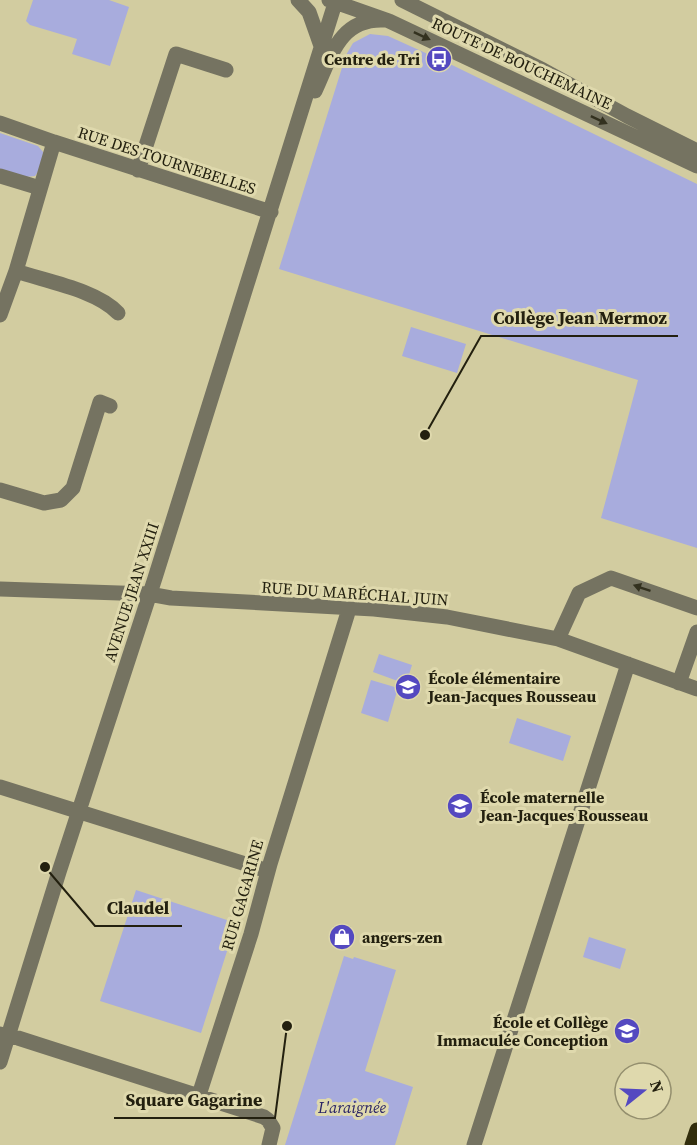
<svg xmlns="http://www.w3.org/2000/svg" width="697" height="1145" font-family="'Source Serif 4',serif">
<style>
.green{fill:#a8acdd}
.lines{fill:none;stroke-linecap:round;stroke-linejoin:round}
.minor{stroke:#757361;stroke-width:15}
.major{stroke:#322d0c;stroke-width:15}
.oneway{fill:#33311f}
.labels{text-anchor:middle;stroke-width:6;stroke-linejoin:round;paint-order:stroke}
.poi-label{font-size:16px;font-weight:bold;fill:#23200f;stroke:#dfd9ad;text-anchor:start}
.street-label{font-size:16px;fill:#23200f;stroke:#dfd9ad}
.park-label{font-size:16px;font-style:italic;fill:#282265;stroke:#dfd9ad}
.leader{fill:none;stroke:#23200f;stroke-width:2}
.callout-dot{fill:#23200f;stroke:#dfd9ad;stroke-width:2}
.callout-label{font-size:18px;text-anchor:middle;font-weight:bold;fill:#23200f;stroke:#dfd9ad;stroke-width:6;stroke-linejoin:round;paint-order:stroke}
</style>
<rect width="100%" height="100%" fill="#d2cca0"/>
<!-- green -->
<path class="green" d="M33,0h76l20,7 -19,59 -38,-12 5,-15 -47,-14 -4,-4z
M370,34l18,2 64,29 245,119v364l-96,-30 37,-138 -359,-111 67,-214 7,-12z
M0,133l38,13 5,6 -1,14 -7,10 -10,1 -25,-7z
M411,327l55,17 -9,29 -55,-17z
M379,654l33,11 -6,19 -33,-12z
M371,680l27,8 -10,34 -27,-9z
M517,718l54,18 -8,25 -54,-18z
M136,890l100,33 -35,110 -101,-32z
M589,937l37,12 -6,20 -37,-12z
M344,956l9,3 1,-2 42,13 -31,101 48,16 -18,58h-110z"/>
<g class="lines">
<!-- minor -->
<path class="minor" d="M298,0l11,12 12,34
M329,0l60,21 308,145
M402,0l141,70 84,46 70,35
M315,91c16,-34 24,-73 69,-71
M0,123l54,19
M138,170l38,-116 50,16
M0,176l40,12
M16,271c29,10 81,19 102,42
M0,315l16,-44 38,-129 217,70
M0,490l44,13 17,-3 12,-12 27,-86 10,4
M0,589l149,5 22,4 203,11 73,8 111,22 139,50
M558,639l21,-46 32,-15 86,30
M679,683l18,-51
M0,787l268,84
M0,1034l18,4 246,79 4,3 5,8 -4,17
M0,1062l59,-190 96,-294 181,-578
M199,1095l52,-161 19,-70 79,-255
M474,1145l154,-481"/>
<!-- major -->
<path class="major" d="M692,1145l5,-15"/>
</g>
<!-- one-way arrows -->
<defs><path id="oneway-solid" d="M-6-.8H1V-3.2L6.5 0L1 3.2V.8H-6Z" transform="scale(1.5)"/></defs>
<g class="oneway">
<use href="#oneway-solid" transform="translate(422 36) rotate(25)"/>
<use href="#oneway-solid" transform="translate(599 120) rotate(25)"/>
<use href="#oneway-solid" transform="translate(642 588) rotate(-161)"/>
</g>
<!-- icons -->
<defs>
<g id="bus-disc" transform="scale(1.35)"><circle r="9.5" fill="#5449c0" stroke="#dfd9ad"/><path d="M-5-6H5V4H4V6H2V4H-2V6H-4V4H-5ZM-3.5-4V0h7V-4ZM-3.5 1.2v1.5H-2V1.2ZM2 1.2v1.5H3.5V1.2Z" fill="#fff"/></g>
<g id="school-disc" transform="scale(1.35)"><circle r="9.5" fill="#5449c0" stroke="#dfd9ad"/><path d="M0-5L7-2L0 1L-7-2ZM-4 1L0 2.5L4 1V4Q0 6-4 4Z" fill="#fff"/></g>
<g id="shop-disc" transform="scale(1.35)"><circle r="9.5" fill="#5449c0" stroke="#dfd9ad"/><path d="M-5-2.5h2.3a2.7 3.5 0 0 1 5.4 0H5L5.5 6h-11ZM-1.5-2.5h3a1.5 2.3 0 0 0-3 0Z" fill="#fff"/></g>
</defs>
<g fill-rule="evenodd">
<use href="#bus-disc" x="439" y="59"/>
<use href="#school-disc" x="408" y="687"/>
<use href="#school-disc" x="460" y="806"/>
<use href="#shop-disc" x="342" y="937"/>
<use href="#school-disc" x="627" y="1031"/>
</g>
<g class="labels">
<!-- poi labels -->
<g class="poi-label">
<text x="420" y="65" text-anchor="end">Centre de Tri</text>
<text x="428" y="684">École élémentaire<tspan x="428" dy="18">Jean-Jacques Rousseau</tspan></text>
<text x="480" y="803">École maternelle<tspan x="480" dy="18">Jean-Jacques Rousseau</tspan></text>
<text x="362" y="943">angers-zen</text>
<text x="608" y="1028" text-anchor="end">École et Collège<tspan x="608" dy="18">Immaculée Conception</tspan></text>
</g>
<!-- street labels -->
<g class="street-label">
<text transform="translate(522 63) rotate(25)" y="6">ROUTE DE BOUCHEMAINE</text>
<text transform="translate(167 160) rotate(18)" y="6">RUE DES TOURNEBELLES</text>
<text transform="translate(131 592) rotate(-72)" y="6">AVENUE JEAN XXIII</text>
<text transform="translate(355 593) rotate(4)" y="6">RUE DU MARÉCHAL JUIN</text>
<text transform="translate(242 895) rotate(-74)" y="6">RUE GAGARINE</text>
</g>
<!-- park labels -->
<g class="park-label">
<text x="352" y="1113">L'araignée</text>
</g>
</g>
<!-- callouts -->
<path class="leader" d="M425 435L481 336H678M45 867L95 926H182M287 1026L275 1118H114"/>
<g class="callout-dot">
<circle cx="425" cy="435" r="6"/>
<circle cx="45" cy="867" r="6"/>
<circle cx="287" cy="1026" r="6"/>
</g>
<g class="callout-label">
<text x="580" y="324">Collège Jean Mermoz</text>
<text x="138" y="914">Claudel</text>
<text x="194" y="1106">Square Gagarine</text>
</g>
<!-- north arrow -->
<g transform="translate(643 1091) rotate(72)"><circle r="28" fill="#dfd9ad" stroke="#948f6e" stroke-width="1.5"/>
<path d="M0-4.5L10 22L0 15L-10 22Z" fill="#5449c0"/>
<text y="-9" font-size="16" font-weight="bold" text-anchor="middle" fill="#23200f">N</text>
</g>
</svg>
